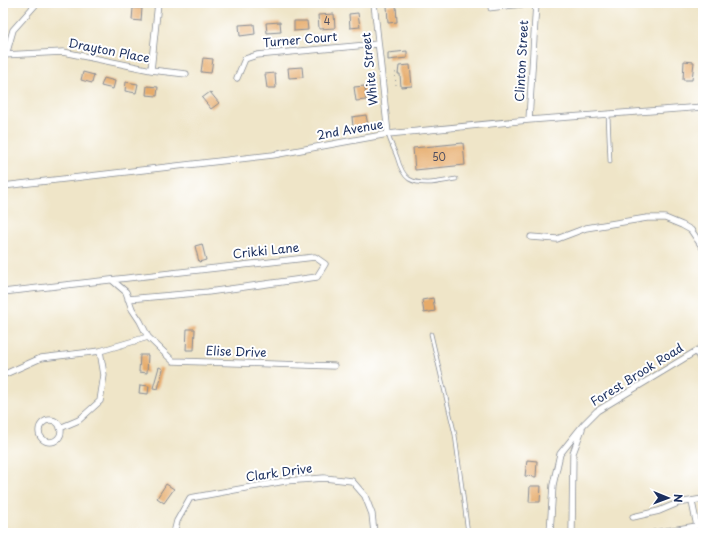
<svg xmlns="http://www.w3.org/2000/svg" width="706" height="536" font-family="'Playpen Sans',sans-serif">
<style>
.building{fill:#e6ab6b}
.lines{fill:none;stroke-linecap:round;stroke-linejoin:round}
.lane-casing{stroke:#858a93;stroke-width:4.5}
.street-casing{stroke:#858a93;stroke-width:7}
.path{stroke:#858a93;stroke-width:1;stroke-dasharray:1 3;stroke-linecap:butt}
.lane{stroke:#fff;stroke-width:3}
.street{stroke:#fff;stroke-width:5.5}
.labels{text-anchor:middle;stroke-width:4;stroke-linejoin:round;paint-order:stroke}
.number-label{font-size:10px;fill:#4e4e61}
.street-label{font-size:12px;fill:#1b2f5e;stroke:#fff}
</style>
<rect width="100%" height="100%" fill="#fff"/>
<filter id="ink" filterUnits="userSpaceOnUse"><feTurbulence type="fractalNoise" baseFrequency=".025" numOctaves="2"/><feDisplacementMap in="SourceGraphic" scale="8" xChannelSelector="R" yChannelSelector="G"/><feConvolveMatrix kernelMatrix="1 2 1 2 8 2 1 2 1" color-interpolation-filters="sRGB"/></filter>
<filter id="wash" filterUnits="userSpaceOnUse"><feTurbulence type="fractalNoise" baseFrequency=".012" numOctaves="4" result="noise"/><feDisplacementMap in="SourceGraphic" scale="16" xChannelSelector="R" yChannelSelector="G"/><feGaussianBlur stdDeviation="0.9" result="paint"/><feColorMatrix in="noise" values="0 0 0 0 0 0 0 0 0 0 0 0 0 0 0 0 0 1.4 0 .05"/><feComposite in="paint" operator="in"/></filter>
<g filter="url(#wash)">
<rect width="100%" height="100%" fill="#efe5c8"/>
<g id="blocks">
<!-- building -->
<path class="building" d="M387,5h9l1,17 -9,1z
M133,8h9l-1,13 -9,-1z
M358,13l2,14 -10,1 -1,-14z
M334,14l1,14 -16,1 -1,-14z
M294,21h13l1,9 -14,1z
M280,22l1,10 -14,1 -1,-10z
M254,24l1,10 -15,2 -1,-11z
M407,51v7l-19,2v-7z
M203,58l10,1 -2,14 -10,-1z
M684,61l10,1 -2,18h-9z
M410,65l2,21 -11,1 -1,-13h-2l1,-8z
M302,67l1,10 -14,1 -1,-10z
M83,72l11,3 -2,8 -11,-3z
M275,73l1,15h-9l-2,-14z
M104,78l11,3 -2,8 -12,-3z
M126,82l12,2 -2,9 -11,-2z
M147,86l11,1 -1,9 -11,-1z
M365,86l1,14 -10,1 -2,-14z
M210,92l9,11 -8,6 -9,-11z
M366,115l2,10 -15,2 -1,-10z
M463,143l2,22 -50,5 -2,-22z
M202,244l4,16 -7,2 -4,-16z
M433,298l2,13 -11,2 -2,-13z
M187,329h8l-1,21h-8z
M140,355h8l-1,18 -8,-1z
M159,367l4,2 -5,20 -5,-1z
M140,385l9,1 -1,8 -9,-1z
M527,460l10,1 -1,16 -11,-1z
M166,484l8,5 -10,14 -7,-5z
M530,486h11l-1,16h-11z"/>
</g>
</g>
<g filter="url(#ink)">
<use href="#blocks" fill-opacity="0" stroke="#858a93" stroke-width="1"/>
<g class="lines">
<!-- lane casing -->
<g class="lane-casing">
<path id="lane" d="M490,3v6l34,-4 2,-2
M608,114l2,48
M388,134c2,8 6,15 9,23 2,7 6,18 12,22 14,8 33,2 47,0
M431,334l24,101 13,98"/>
</g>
<!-- street casing -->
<g class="street-casing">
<path id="street" d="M374,3l14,131
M3,55l60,-3 88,18 35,4
M6,55l7,-25 24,-27
M151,70l7,-67
M237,78l8,-19 12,-4 121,-11
M529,120l7,-117
M3,186l270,-31 115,-21 141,-14 174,-13
M531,237l26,2 29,-11 61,-10h18l17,7 9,5 12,18
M112,280l14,12 6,17 8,12 8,16 25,24 161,5
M3,292l312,-35 10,7 -8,13 -109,15 -80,7
M696,351l7,13
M3,375l38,-17 59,-7 48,-14
M39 431a11 11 0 1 1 22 0a11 11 0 1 1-22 0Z
M60,428l19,-8 21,-19 4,-26 -4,-24
M692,502l5,24
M633,517l26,-6 19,-8 25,-4
M174,533l3,-12 13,-23 95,-17 39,-3 28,3 13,15 7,18 2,19
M550,533l3,-48 7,-31 24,-30 13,-13 106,-64
M572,533l1,-80 9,-24
M654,533l49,-8"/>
</g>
<!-- path -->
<path class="path" d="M396,85l-1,-12 3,-1"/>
<!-- lane -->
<use href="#lane" class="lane"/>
<!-- street -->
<use href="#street" class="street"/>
</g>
</g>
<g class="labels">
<!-- number labels -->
<g class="number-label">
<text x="327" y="25">4</text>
<text x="439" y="161">50</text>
</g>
<!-- street labels -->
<g class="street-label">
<text transform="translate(300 40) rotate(-5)" y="4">Turner Court</text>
<text transform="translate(109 51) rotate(11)" y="4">Drayton Place</text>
<text transform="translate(522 61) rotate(-87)" y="4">Clinton Street</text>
<text transform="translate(370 69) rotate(-96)" y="4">White Street</text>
<text transform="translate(350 130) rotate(-10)" y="4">2nd Avenue</text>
<text transform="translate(266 251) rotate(-6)" y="4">Crikki Lane</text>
<text transform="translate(236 352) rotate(2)" y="4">Elise Drive</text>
<text transform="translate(637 375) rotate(-32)" y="4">Forest Brook Road</text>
<text transform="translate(279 473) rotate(-8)" y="4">Clark Drive</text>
</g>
</g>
<!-- margin -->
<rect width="706" height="536" fill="none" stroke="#fff" stroke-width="16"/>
<!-- north arrow -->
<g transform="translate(668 498) rotate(91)" stroke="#ffffff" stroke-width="3" paint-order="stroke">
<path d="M0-3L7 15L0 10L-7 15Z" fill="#1b2f5e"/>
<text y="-6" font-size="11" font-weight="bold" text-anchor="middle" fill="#1b2f5e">N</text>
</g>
</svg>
